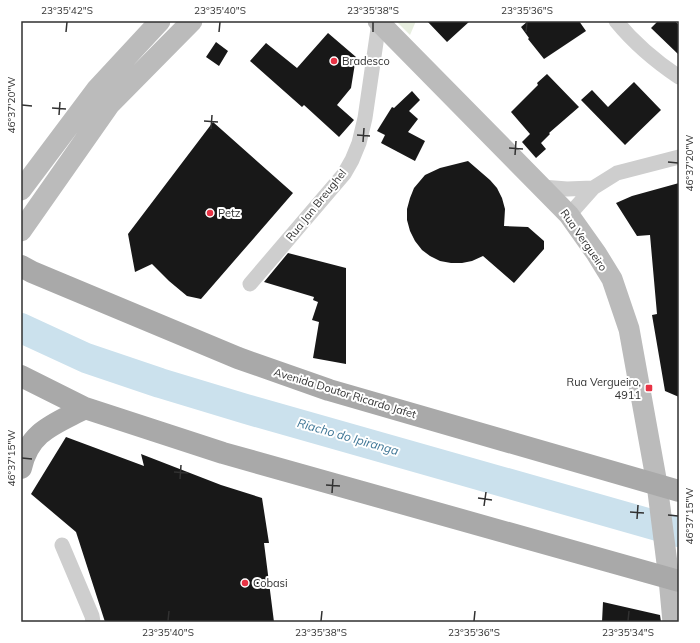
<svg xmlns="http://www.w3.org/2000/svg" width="700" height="643" font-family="Mulish,sans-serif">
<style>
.green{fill:#e7eedf}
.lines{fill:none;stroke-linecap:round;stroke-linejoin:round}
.river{stroke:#cbe1ed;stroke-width:30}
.building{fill:#181818}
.street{stroke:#cecece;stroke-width:15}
.secondary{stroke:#bbb;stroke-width:21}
.primary{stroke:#a9a9a9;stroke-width:22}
.ticks{fill:none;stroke:#313131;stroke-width:1.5}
.poi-dot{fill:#e83345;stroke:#fff;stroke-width:1.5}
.labels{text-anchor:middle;stroke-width:4;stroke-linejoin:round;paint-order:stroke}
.poi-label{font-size:11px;fill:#313131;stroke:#fff;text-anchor:start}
.street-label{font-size:11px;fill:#313131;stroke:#fff}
.water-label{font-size:12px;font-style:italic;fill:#3d7595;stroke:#fff}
.neatline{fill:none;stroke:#313131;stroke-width:1.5}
.ticks-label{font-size:10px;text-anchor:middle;fill:#313131}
</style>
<rect width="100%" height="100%" fill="#fff"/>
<!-- green -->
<path class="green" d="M396,21h20l-6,14z"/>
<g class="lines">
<!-- river -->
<path class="river" d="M21,328l65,30 74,25 86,26 433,123"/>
</g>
<!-- building -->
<path class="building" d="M427,21h43l-23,21z
M528,21h51l7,10 -42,28 -16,-20 1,-1 -8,-11z
M658,21h17l4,4v30l-28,-27z
M328,33l28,24 -5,31 -14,17 17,15 -15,17 -35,-32 -2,2 -52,-46 16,-18 31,25z
M216,42l12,9 -9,15 -13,-9z
M547,74l32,33 -30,26 1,1 -9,9 5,6 -10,9 -14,-16 8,-8 -19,-22 27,-27 -1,-2z
M634,82l27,28 -36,35 -44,-45 11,-10 16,17z
M412,91l8,9 -11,11 9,8 -10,13 17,9 -10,20 -34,-18 4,-8 -8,-4 15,-24 2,1z
M213,122l80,71 -92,106 -14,-3 -18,-15 -17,-17 -17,8 -7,-38z
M468,161l22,19 7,8 5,10 3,11 -1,17 24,1 16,14v8l-30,34 -31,-27 -11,5 -10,2h-11l-11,-2 -10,-5 -8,-6 -7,-9 -5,-10 -3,-11v-11l3,-11 4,-10 11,-13 15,-7z
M679,183v214l-14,-6 -13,-76 5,-1 -7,-79 -13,1 -21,-33 16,-7z
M288,253l58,15v96l-33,-6 6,-36 -7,-2 6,-18 -5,-2 1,-3 -50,-15z
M66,437l78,29 -3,-12 80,31 41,13 7,45h-5l10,79h-169l-29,-90 -45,-38z
M603,602l57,13 1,7h-59z"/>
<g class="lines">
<!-- street -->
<path class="street" d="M616,21c18,22 39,40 63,56
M542,187l25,2 26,-1
M569,215l24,-27 24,-15 62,-16
M250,284l94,-110 8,-14 7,-17 6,-25 14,-96
M62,545l30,71 1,6"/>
<!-- secondary -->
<path class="secondary" d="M378,21l191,194 27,38 16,26 17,50 28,155 12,95 4,43
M21,190l75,-100 64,-69
M21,231l89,-127 82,-83"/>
<!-- primary -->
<path class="primary" d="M21,266l11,6 206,86 91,32 350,101
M21,376l64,32 138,45 456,128
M21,468c8,-37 34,-44 64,-60"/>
</g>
<!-- ticks -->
<path class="ticks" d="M66,32l1,-10M219,32l1,-10M373,32v-10M526,32l1,-10M22,105l10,1M52,108l14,1M59,115l1,-13M204,121l14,1M211,129l1,-14M357,135l13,1M363,142l1,-14M509,148l14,1M515,155l1,-14M668,162l10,1M22,458l10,1M174,472l14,1M180,479l1,-14M326,485l14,1M332,493l1,-14M478,498l14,2M484,506l2,-14M630,512l14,1M668,515l10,1M637,519l1,-14M168,621l1,-10M321,621l1,-10M474,621l1,-10M628,621l1,-10"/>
<!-- markers -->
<g class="poi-dot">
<circle cx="334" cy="61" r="4"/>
<circle cx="210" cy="213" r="4"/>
<rect x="645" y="384" width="8" height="8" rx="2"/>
<circle cx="245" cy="583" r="4"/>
</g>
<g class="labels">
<!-- poi labels -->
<g class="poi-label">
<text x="342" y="65">Bradesco</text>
<text x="218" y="217">Petz</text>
<text x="641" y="386" text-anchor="end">Rua Vergueiro,<tspan x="641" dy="13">4911</tspan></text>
<text x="253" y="587">Cobasi</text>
</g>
<!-- street labels -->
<g class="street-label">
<text transform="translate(316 205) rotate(-51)" y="4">Rua Jan Breughel</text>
<text transform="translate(584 240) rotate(55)" y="4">Rua Vergueiro</text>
<text transform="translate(345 393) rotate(17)" y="4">Avenida Doutor Ricardo Jafet</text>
</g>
<!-- water labels -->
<g class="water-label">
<text transform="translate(348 437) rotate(16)" y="4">Riacho do Ipiranga</text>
</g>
</g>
<!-- border -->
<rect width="700" height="643" fill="none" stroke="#ffffff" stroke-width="44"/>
<rect x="22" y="22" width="656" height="599" class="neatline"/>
<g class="ticks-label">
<text x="67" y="14">23°35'42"S</text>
<text x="220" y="14">23°35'40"S</text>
<text x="373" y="14">23°35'38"S</text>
<text x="527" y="14">23°35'36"S</text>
<text transform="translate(11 105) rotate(-90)" y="4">46°37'20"W</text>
<text transform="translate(689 163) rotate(-90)" y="4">46°37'20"W</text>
<text transform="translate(11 458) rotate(-90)" y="4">46°37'15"W</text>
<text transform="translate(689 516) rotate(-90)" y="4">46°37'15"W</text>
<text x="168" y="636">23°35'40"S</text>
<text x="321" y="636">23°35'38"S</text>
<text x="474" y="636">23°35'36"S</text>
<text x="628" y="636">23°35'34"S</text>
</g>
</svg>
